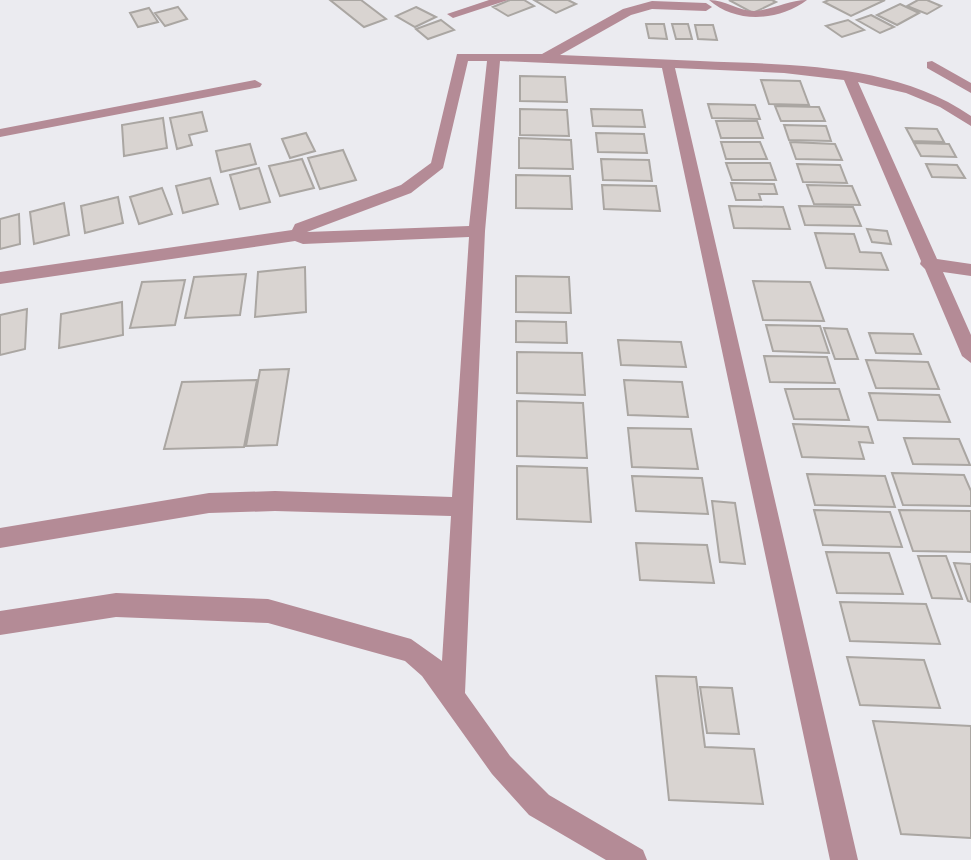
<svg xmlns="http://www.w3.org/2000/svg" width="971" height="860" font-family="'Playfair Display',serif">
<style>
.building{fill:#d9d4d1;stroke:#aaa6a2;stroke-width:2}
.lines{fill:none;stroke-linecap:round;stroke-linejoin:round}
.street{fill:#b48b96;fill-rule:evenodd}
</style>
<rect width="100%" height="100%" fill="#ebebf0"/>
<!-- building -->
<path class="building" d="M330,0h31l25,19 -22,8z
M510,0h14l10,6 -26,10 -15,-9z
M534,0h34l8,4 -20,9z
M729,0h43l4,2 -23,11z
M829,0h56l-34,16 -27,-14z
M918,0h9l14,6 -14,8 -20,-8z
M900,4l19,9 -22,12 -20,-10z
M178,7l9,12 -22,7 -10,-13z
M416,7l20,10 -21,10 -19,-11z
M149,8l9,14 -20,5 -8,-14z
M871,15l23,12 -14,6 -23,-13z
M441,20l13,10 -26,9 -12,-10z
M848,20l16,10 -22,7 -16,-11z
M646,24h18l3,15 -18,-1z
M672,24h16l4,15h-16z
M695,25h18l4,15 -19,-1z
M520,76l45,1 2,25 -47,-1z
M761,80l39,1 9,24 -40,-1z
M708,104l47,1 5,14 -48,-1z
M775,106l44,1 6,14h-44z
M520,109l47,1 2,26 -49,-1z
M591,109l51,1 3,17 -52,-1z
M202,112l5,19 -18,4 3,10 -15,4 -7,-31z
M163,118l4,30 -43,8 -2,-31z
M716,121h41l6,17h-42z
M784,125l42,1 5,15 -42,-1z
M906,128l31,1 7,13 -31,-1z
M306,133l9,18 -25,7 -8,-19z
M596,133l48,1 3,19 -49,-1z
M519,138l52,2 2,29 -54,-1z
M721,142h39l7,17h-41z
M790,142l45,2 7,16 -46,-1z
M914,143l35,1 7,13 -35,-1z
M250,144l6,20 -35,8 -5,-21z
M343,150l13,30 -36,9 -12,-31z
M302,159l12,29 -34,8 -11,-30z
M601,159l48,1 3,21 -49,-1z
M726,163h44l6,17h-44z
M797,164l43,1 7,18 -44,-1z
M926,164l31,1 8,13 -33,-1z
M259,168l11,34 -30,7 -10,-34z
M516,175l54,1 2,33 -56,-1z
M210,178l8,26 -35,9 -7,-27z
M731,183l43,1 3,10h-18l2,6h-25z
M602,185l54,1 4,25 -56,-2z
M807,185l45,1 8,19 -46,-1z
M162,188l10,26 -33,10 -9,-27z
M118,197l5,26 -38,10 -4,-27z
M64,203l5,32 -35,9 -4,-32z
M729,206l54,1 7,22 -56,-1z
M799,206l54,1 8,19 -56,-1z
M19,214l1,30 -20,5v-30z
M867,229l20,2 4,13 -19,-2z
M815,233l39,1 6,18 21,1 7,17 -62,-2z
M305,267l1,45 -51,5 3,-45z
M246,274l-6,41 -55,3 9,-41z
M516,276l53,1 2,36 -55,-1z
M185,280l-10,45 -45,3 12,-46z
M753,281l57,1 14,39 -61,-1z
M122,302l1,33 -64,13 2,-34z
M27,309l-2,40 -25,6v-40z
M516,321l50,1 1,21 -51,-1z
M766,325l54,1 9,27 -56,-2z
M824,328l23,1 11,30h-23z
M869,333l44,1 8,20 -45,-1z
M618,340l63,2 5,25 -65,-2z
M517,352l65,1 3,42 -68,-2z
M764,356l63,1 8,26 -65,-1z
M866,360l62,2 11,27 -63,-1z
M289,369l-12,76 -31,1 14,-76z
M257,380l-13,67 -80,2 18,-67z
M624,380l58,2 6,35 -60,-2z
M785,389h54l10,31 -55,-1z
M869,393l70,2 11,27 -72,-2z
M517,401l66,2 4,55 -70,-2z
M793,424l75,3 5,16 -14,-1 5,17 -62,-2z
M628,428l63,1 7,40 -66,-2z
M904,438l55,1 11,26 -57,-1z
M517,466l70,2 4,54 -74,-3z
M892,473l72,2 7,16v15l-68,-1z
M807,474l78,2 10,31 -80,-2z
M632,476l70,2 6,36 -72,-3z
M712,501l23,2 10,61 -25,-2z
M814,510l76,2 12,35 -79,-2z
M899,510l72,1v41l-58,-1z
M636,543l71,2 7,38 -74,-3z
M826,552l63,1 14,41 -66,-1z
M918,556h28l16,43 -30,-1z
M954,563l17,1v38l-3,-1z
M840,602l86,2 14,40 -90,-3z
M847,657l77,3 16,48 -80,-3z
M656,676l40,1 9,70 49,2 9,55 -94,-4z
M700,687l32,1 7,46 -32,-1z
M873,721l98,5v112l-70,-4z"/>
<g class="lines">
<!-- street -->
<path class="street" d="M489,0h19l-55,18 -6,-4z
M709,0c17,0 29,11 45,11 19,-1 34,-11 53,-11 -28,21 -71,24 -98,0z
M652,1l54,2 6,4 -6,4 -54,-2 -21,6 -71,40c47,2 93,4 140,6 89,4 195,2 271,55v10l-31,-19 -34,-14 -48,-11 79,177 34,5v12l-28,-4 28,63v28l-9,-7 -37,-87 -5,-5 1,-3 -77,-181 -60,-7 -109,-5 183,792h-28l-168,-792 -162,-7 -15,170 -20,462 45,63 39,39 94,55 4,10h-41l-77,-45 -37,-41 -70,-98 -17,-15 -137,-38 -152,-6 -116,18v-24l116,-18 152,6 143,40 31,22 9,-145 -176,-5 -66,2 -209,35v-20l209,-35 66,-2 177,6 17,-260 -166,7 -8,-3 -295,43v-12l292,-42 3,-6 106,-39 30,-22 26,-109h85l81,-45zM468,61h19l-18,165 -162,6 104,-39 32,-25z
M932,61l39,22v10l-44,-25v-6z
M255,80l7,4 -2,3 -260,50v-8z"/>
</g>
</svg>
